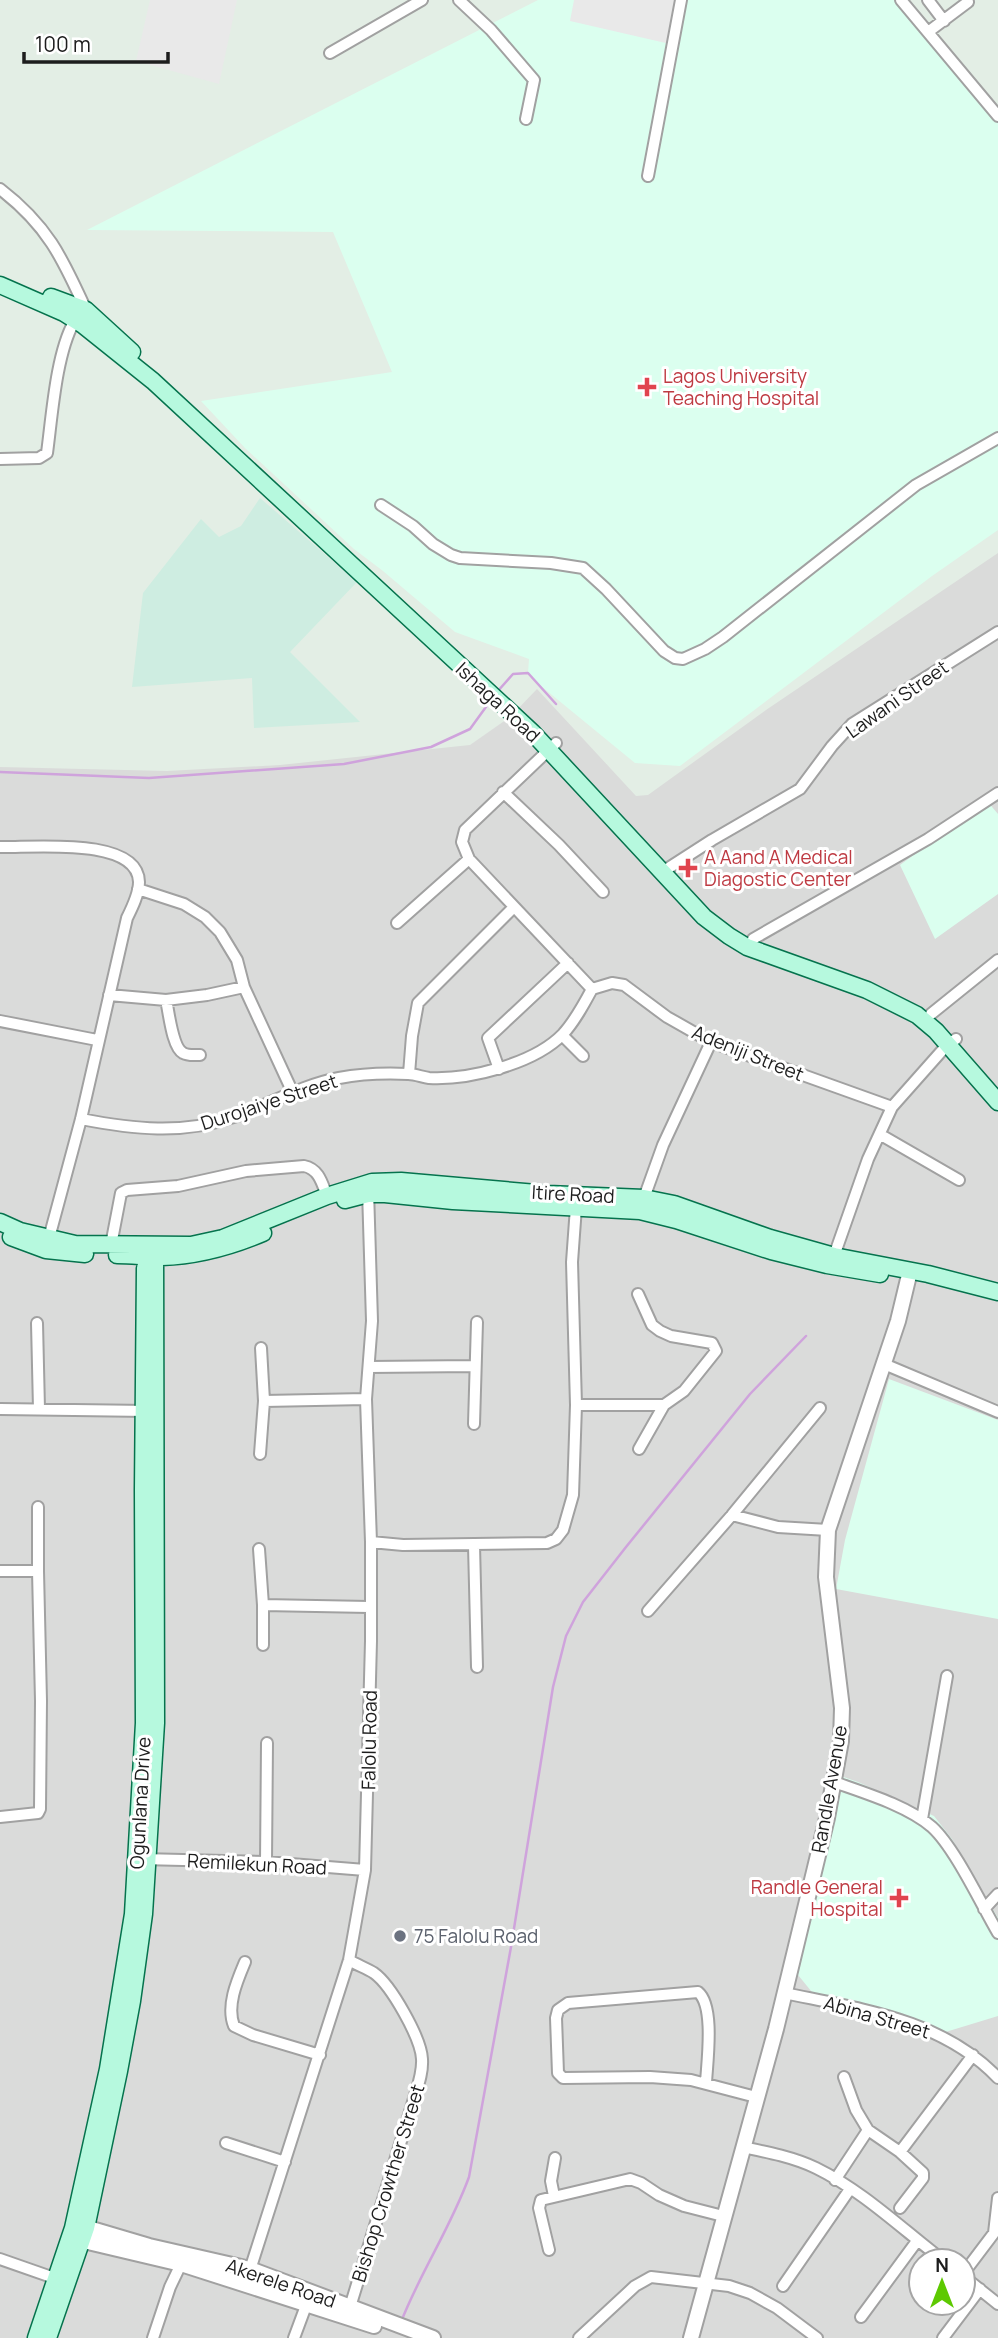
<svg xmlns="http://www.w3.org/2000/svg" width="998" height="2338" font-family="Manrope,sans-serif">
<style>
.residential{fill:#dadbda;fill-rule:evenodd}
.education{fill:#dbffef}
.farmland{fill:#ceede1}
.parking{fill:#e9e9e9}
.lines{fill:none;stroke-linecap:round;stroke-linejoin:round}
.stream{stroke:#cfa3dc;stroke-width:2.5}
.minor-casing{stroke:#a1a1a1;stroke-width:14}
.tertiary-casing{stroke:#a1a1a1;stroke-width:18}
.secondary-casing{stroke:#05734d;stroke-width:19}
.minor{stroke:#fff;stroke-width:10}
.tertiary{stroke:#fff;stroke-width:14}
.secondary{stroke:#b6f9de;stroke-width:16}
.health-dot{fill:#e0444e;stroke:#fff;stroke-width:2.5}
.worship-dot{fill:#6b7280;stroke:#fff;stroke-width:2.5}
.labels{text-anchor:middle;stroke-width:6;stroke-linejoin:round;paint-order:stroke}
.health-label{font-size:19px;fill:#be3a42;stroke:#fff;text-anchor:start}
.street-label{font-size:19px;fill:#1d1d1d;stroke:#fff}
.worship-label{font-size:19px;fill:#5b616d;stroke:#fff;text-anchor:start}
</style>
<rect width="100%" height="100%" fill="#e3eee5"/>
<!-- residential -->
<path class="residential" d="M998,553v1785h-998v-1571l167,4 113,-6 190,-20 40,-28 27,-28 99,107 12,-1 118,-85zM921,2261h42v42h-42z"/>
<!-- education -->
<path class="education" d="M538,0h368l92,118v412l-66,46 -252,190 -45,-3 -94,-77 -13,-13 1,-14 -74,-27 -72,-61 -29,-22 -109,-101 -44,-47 191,-29 -59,-140 -246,-2z
M987,801l11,13v80l-63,45 -35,-74z
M889,1379l109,41v199l-162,-30 9,-49z
M835,1774l23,8 76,34 18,23 46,79v98l-59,18 -119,-32 -26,-32z"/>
<!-- farmland -->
<path class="farmland" d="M260,498l97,84 -67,70 70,70 -106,6 -2,-50 -120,9 11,-94 58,-74 18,18 22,-11z"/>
<!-- parking -->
<path class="parking" d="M150,0h87l-18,84 -83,-23z
M574,0h106l-10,44 -100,-23z"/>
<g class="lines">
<!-- stream -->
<path class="stream" d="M497,692l16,-18 15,-1 28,31
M0,772l149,6 195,-14 87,-17 39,-18 21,-29
M401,2322c19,-49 50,-95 68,-145l42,-230 42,-260 13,-51 17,-34 43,-55 124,-153 56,-58"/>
<!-- minor casing -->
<g class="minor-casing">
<path id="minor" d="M459,0l32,30 43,50 -8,39
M901,0l97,116
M928,0l16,21
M928,32l40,-30
M330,53l92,-53
M648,176l33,-176
M0,189c47,36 62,68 86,121 -4,3 -10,7 -12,12 -18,32 -22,94 -27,131l-8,5 -39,1
M381,505l32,21 20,18 18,11 9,3 91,5 32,5 23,21 58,62 11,7 8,1 22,-10 18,-12 193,-152 82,-47
M556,743l-91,87 -3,12 7,17 123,130 20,-6 12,2 43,32 44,25 181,65
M503,792l56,53 44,47
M0,847c30,1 138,-11 139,35 0,12 -7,26 -12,36l-46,201 -32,119
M667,869l45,-29 88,-51 32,-43 20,-22 146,-92
M138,889l46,15 21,13 15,15 17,28 7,27 49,106
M397,923l72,-64
M753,939l175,-100 70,-46
M109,995l57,5 41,-5 37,-8
M166,1000c3,12 6,47 17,53 5,3 11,2 17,2
M931,1014l67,-54
M0,1021l97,19
M562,1035l21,21
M499,1069l-11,-31 80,-75
M409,1074l3,-38 6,-33 95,-95
M81,1119c52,10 101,16 153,-2 34,-12 68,-32 105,-39 21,-4 47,-5 69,-4 7,0 14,3 21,4 40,2 105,-14 134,-44 12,-13 21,-30 29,-45
M881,1135l78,45
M644,1198l19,-53 48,-103
M111,1245l10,-52 6,-3 51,-4 68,-15 58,-5c15,3 18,17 23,30
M834,1256l34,-97 24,-52 55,-62 9,-6
M37,1323l2,86
M884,1364l114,48
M369,1367l105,-1
M264,1401l102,-2
M576,1405h88l20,-14 32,-40 -4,-8 -41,-7 -11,-5 -8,-6 -14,-31
M0,1409l148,2
M474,1424l3,-102
M639,1449l25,-44
M260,1454l4,-53 -3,-53
M732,1515l46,12 50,3
M371,1542l32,3 144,-2 9,-4 7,-9 10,-35 3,-90 -4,-143 4,-55
M474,1545l3,122
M259,1549l4,56v40
M0,1571h38v-64
M263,1605l106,2
M648,1611l84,-96 88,-107
M834,1782c31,11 74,24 98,45 23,21 49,77 66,106
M0,1817l38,-4 2,-4 1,-108 -3,-130
M922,1819l25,-143
M141,1859l125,3 99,8
M266,1862l1,-119
M984,1909l14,-15
M349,1960c8,5 17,8 25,13 17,12 47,65 48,86 1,15 -5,29 -9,43l-63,205
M245,1962c-8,19 -19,44 -11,64l19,9 67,20
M784,1993c76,16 158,26 214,85
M706,2083c1,-21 9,-77 -8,-91l-130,11 -10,7 -2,8 2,55 5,5 87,-1 41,3 65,17
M868,2130l32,22 23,21v5l-23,30
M226,2143l59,19
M742,2147c25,5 51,10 74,21 47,23 86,61 128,93
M900,2152l73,-97
M835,2180l33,-50 -12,-20 -12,-33
M554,2196l-3,-15 4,-23
M549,2250l-10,-42 2,-8 89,-21 11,4 18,12 25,11 39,10
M0,2259l60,21
M963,2274l31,-41 4,-35
M248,2276l101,-316 16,-90 6,-229v-99l-5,-143 6,-78 -4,-131
M963,2276l35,28
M783,2286l67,-97
M861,2317l56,-76
M153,2338l17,-51 11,-23
M294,2338l13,-35
M579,2338l56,-52 16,-9 78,9 21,7 27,15 40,30
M943,2338l37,-49"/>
</g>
<!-- tertiary casing -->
<g class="tertiary-casing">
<path id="tertiary" d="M78,2225l71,21 101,23 183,69
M71,2238l110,26 193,62
M691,2338l85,-309 51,-211 14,-77 1,-33 -16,-131 2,-47 70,-209 12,-50"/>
</g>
<!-- secondary casing -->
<g class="secondary-casing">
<path id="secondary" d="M0,285l64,28 19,12 70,56 379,351 172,185 25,19 18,11 120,43 50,25 19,16 62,71
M51,297l35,13 46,42
M345,1200l23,-6h17l68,7 187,10 36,9 95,31 56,14 53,9
M0,1222l20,9 55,13 116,1 32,-7 104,-42 45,-14 29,-1 147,13 96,4 30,6 96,34 64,18 94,18 70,18
M11,1237l35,13 39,4
M117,1255c15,0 30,2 45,2 36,-1 68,-10 101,-24
M36,2338l37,-110 35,-159 25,-155 11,-191 -1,-233 2,-222
M48,2338l38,-110 33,-157 13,-70 12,-87 12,-191 -1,-478"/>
</g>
<!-- minor -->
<use href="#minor" class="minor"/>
<!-- tertiary -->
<use href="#tertiary" class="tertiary"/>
<!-- secondary -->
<use href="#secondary" class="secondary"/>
</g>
<!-- markers -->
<g class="health-dot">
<path d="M643.5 376.5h7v7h7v7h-7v7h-7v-7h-7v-7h7z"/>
<path d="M684.5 857.5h7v7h7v7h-7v7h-7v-7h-7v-7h7z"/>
<path d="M895.5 1887.5h7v7h7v7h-7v7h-7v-7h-7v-7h7z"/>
</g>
<circle class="worship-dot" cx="400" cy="1936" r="7"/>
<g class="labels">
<!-- health labels -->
<g class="health-label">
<text x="663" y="383">Lagos University<tspan x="663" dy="22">Teaching Hospital</tspan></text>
<text x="704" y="864">A Aand A Medical<tspan x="704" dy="22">Diagostic Center</tspan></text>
<text x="883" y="1894" text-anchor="end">Randle General<tspan x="883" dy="22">Hospital</tspan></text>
</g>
<!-- street labels -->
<g class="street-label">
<text transform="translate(897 699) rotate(-35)" y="7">Lawani Street</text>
<text transform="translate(498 702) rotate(43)" y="7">Ishaga Road</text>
<text transform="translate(748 1053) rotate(22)" y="7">Adeniji Street</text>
<text transform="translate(269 1102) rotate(-18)" y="7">Durojaiye Street</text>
<text transform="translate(573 1194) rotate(3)" y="7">Itire Road</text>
<text transform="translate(369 1740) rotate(-89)" y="7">Falolu Road</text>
<text transform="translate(829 1789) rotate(-80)" y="7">Randle Avenue</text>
<text transform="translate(140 1803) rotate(-87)" y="7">Ogunlana Drive</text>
<text transform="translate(257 1864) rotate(3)" y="7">Remilekun Road</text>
<text transform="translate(877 2017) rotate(16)" y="7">Abina Street</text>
<text transform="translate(388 2183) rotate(-73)" y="7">Bishop Crowther Street</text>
<text transform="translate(281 2283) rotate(19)" y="7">Akerele Road</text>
</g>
<!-- worship labels -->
<g class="worship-label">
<text x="414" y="1943">75 Falolu Road</text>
</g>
</g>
<!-- north arrow -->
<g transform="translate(942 2282)"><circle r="33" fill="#ffffff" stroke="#a5a5a5" stroke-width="2"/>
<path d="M0-5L12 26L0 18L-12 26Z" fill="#5dc901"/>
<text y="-10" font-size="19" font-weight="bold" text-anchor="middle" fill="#1d1d1d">N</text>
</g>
<!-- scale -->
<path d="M24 52v10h144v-10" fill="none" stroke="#1d1d1d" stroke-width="3.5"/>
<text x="35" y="52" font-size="21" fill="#1d1d1d" stroke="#ffffff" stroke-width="5" paint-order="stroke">100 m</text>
</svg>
